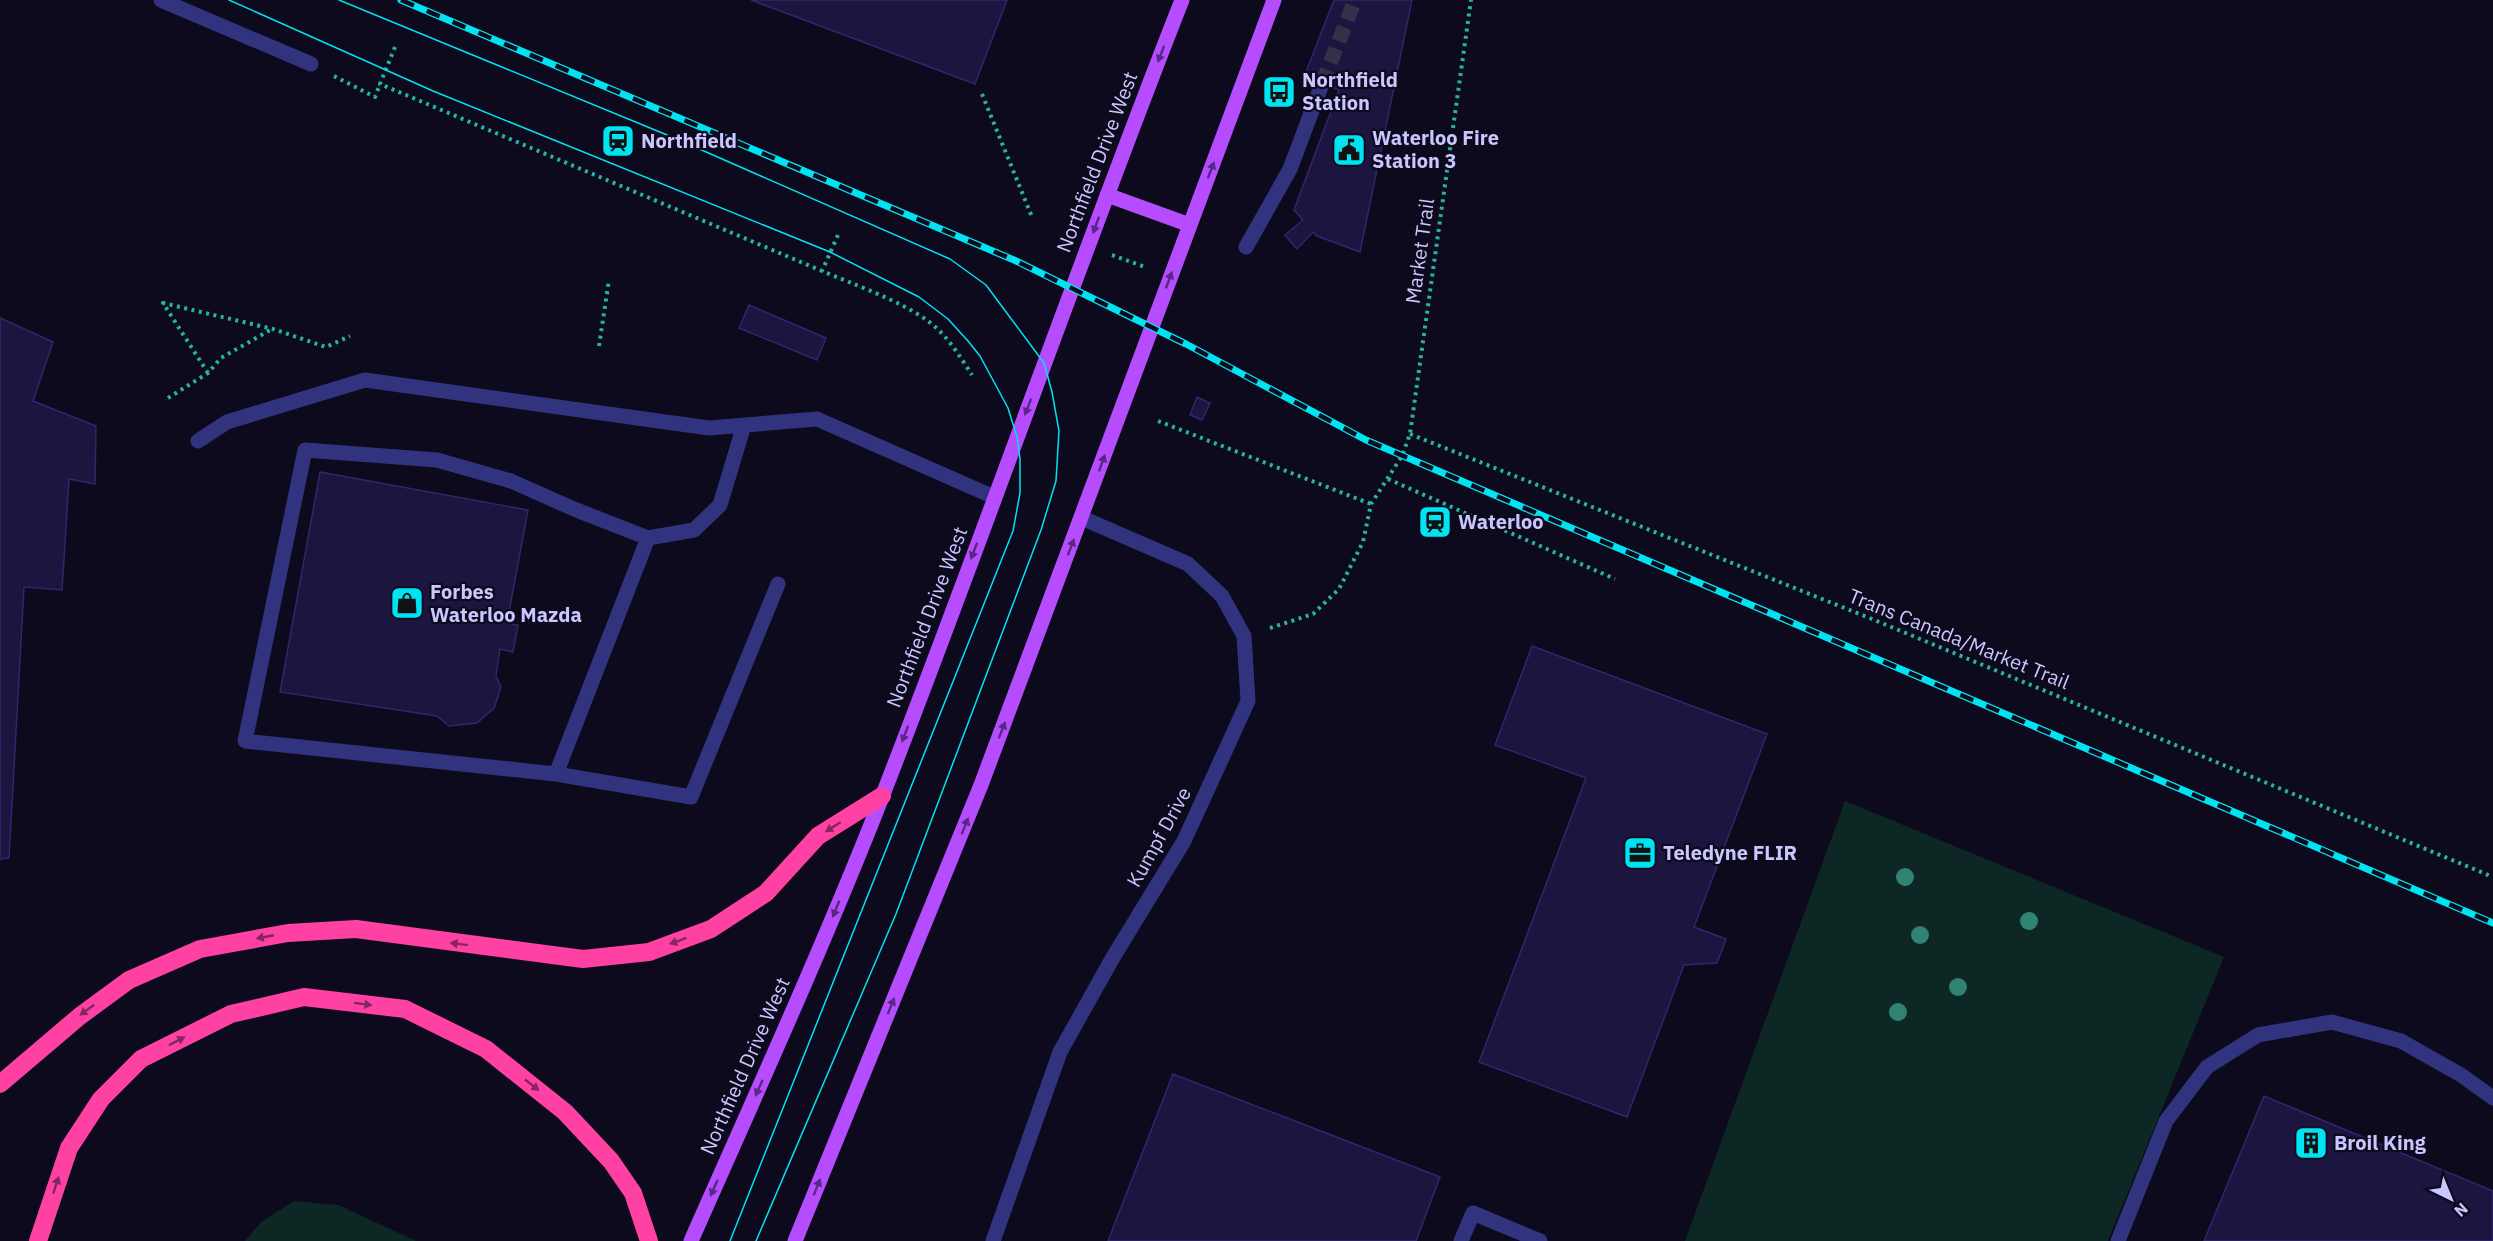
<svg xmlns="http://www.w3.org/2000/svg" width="2493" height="1241" font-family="'IBM Plex Sans',sans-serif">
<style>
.green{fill:#0d2725}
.building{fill:#1c153f;stroke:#31266c;stroke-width:1.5}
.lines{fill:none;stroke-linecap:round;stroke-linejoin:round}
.minor-tunnel{stroke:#33304a;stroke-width:15;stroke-dasharray:15 8;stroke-linecap:butt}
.path{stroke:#26b3a4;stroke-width:4;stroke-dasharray:3 4.5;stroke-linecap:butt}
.minor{stroke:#32337e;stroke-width:15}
.major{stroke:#b54dff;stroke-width:15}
.highway{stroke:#ff41a4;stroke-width:18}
.tram{stroke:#00e3f1;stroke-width:1.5}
.rail-casing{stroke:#00e3f1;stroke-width:7}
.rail{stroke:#0d0a1d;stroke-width:4.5;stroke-dasharray:14;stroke-linecap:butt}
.tree{fill:#308272}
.oneway{fill:#592883}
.oneway2{fill:#862660}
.labels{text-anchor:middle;stroke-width:4.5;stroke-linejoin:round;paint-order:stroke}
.poi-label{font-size:20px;font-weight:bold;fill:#cac6ff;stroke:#0d0a1d;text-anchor:start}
.street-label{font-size:20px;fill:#cac6ff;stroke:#0d0a1d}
</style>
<rect width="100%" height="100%" fill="#0d0a1d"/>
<!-- green -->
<path class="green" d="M1845,801l379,156 -116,284h-423z
M294,1201l44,4 78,36h-171l16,-19z"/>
<!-- building -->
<path class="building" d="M751,0h256l-32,84z
M1334,0h78l-52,252 -43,-16 -4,-4 -16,17 -12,-14 18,-15 -9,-10 45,-120 -35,-13z
M749,305l77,33 -9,22 -78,-32z
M0,318l53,24 -20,59 63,25 -1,58 -26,-5 -7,111 -38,-3 -15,271 -9,1z
M1197,397l13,6 -8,17 -12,-5z
M320,472l208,38 -21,113 11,2 -5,27 -13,-3 -4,27 5,11 -7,21 -17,15 -28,3 -12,-10 -157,-24z
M1532,646l235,88 -73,193 32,12 -9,24 -33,2 -57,152 -148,-55 107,-284 -91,-33z
M1173,1074l267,103 -24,64h-308z
M2264,1096l229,95v50h-289z"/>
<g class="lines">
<!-- minor-tunnel -->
<path class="minor-tunnel" d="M1322,84l33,-84"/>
<!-- path -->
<path class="path" d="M395,47l-15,37 442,187
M334,76l41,21 5,-13
M982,94l50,123
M838,235l-16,36c31,13 79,30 106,50 19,14 31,34 44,54
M1112,255l33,12
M599,346l10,-66
M208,373l-45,-70 110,26 53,18 24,-11
M168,398l40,-25 13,-15 51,-29
M1158,421l213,83
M1410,434l462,185 621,258
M1388,479l227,100
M1270,628l43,-14 26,-25 24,-47 8,-38 31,-48 8,-22 61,-434"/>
<!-- minor -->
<path class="minor" d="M161,0l150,64
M1246,247l44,-78 32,-85
M198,441l29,-19 138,-42 344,48 108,-9 177,78
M648,538l-74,-29 -63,-28 -74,-21 -132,-10 -60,291 311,33 92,-236 46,-8 26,-25 24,-80
M556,774l135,23 87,-213
M993,1241l67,-189 52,-93 72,-118 64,-140 -4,-65 -22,-40 -34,-32 -106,-46
M1461,1241l12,-28 67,28
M2118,1241l48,-120 41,-54 51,-32 74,-13 69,19 60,34 32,23"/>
<!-- major -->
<path class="major" d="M1107,195l83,30
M691,1241c65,-147 132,-294 191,-444 103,-264 196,-533 300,-797
M795,1241l186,-456 293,-785"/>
<!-- highway -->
<path class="highway" d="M0,1084l80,-68 49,-36 71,-31 88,-16 68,-4 227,30 66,-7 62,-23 55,-36 52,-57 64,-40
M38,1241l31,-93 32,-49 40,-40 90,-45 73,-17 101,12 81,40 79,63 46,49 22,32 16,48"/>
<!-- tram -->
<path class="tram" d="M229,0l204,91 397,161 89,45 29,22 20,22 12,15 28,52 9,29 3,22v34l-7,38 -283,710
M339,0l333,137 278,122 36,26 58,78 8,29 7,39 -3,50 -15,49 -145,384 -140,327"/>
<!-- rail casing -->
<g class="rail-casing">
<path id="rail" d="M401,0l613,260 172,84 180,96 1127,483"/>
</g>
<!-- rail -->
<use href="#rail" class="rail"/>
</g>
<!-- trees -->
<g class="tree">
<circle cx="1905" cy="877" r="9"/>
<circle cx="2029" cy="921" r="9"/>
<circle cx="1920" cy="935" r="9"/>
<circle cx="1958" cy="987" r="9"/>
<circle cx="1898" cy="1012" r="9"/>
</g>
<!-- one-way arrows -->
<defs><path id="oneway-solid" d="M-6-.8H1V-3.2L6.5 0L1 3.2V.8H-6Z" transform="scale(1.5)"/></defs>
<g class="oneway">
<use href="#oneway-solid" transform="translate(1161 54) rotate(111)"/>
<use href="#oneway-solid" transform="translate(1211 170) rotate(-69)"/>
<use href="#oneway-solid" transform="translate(1096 225) rotate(110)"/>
<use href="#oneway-solid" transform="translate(1169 280) rotate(-70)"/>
<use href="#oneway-solid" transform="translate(1028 407) rotate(111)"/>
<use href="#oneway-solid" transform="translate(1102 463) rotate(-70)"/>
<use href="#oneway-solid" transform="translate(1071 547) rotate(-69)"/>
<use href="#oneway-solid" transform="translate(974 551) rotate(111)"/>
<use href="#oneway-solid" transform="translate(1002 730) rotate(-69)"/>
<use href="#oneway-solid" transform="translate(905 734) rotate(111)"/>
<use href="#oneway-solid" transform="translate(965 826) rotate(-68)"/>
<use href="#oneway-solid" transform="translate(836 909) rotate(112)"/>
<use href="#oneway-solid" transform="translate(891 1006) rotate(-68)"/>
<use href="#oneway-solid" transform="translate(759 1088) rotate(114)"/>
<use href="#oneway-solid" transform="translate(817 1187) rotate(-68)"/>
<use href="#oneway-solid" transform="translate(714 1188) rotate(114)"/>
</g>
<g class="oneway2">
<use href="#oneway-solid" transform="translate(833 827) rotate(148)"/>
<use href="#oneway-solid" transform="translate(265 937) rotate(169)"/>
<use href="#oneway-solid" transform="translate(678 941) rotate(160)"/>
<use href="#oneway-solid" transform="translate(459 944) rotate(-173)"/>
<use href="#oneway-solid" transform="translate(363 1004) rotate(7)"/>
<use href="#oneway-solid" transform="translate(87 1010) rotate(144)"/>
<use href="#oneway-solid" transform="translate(177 1041) rotate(-27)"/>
<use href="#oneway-solid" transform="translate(532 1085) rotate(38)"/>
<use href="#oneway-solid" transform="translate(56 1185) rotate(-72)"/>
</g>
<!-- icons -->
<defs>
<g id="bus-square" transform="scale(1.725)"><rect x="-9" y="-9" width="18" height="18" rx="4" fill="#00e3f1" stroke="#0d0a1d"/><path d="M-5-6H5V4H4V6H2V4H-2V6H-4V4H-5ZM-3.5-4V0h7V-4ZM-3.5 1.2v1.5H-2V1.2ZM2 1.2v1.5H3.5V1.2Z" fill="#111"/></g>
<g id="station-square" transform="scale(1.725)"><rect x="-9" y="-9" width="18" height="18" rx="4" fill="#00e3f1" stroke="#0d0a1d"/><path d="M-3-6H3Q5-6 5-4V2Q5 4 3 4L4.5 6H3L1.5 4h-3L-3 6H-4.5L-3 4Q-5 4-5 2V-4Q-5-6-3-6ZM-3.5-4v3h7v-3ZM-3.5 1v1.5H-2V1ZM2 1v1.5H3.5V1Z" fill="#111"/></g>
<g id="civic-square" transform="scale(1.725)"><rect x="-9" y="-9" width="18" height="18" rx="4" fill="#00e3f1" stroke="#0d0a1d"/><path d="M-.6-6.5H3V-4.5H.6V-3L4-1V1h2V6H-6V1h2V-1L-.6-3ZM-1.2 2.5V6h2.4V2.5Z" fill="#111"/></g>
<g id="shop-square" transform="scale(1.725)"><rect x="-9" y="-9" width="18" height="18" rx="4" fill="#00e3f1" stroke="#0d0a1d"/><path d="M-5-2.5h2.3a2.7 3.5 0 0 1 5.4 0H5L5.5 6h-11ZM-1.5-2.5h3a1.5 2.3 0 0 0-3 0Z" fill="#111"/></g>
<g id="office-square" transform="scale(1.725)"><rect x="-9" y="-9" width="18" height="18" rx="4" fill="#00e3f1" stroke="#0d0a1d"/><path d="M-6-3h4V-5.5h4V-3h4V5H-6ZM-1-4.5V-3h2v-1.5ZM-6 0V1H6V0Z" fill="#111"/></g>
<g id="building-square" transform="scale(1.725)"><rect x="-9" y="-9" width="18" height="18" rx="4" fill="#00e3f1" stroke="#0d0a1d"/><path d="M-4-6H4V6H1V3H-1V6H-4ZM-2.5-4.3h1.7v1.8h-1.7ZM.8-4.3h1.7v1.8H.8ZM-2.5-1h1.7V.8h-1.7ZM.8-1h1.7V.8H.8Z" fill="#111"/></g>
</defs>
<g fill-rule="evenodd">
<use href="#bus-square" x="1279" y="92"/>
<use href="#station-square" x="618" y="141"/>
<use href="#civic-square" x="1349" y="150"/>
<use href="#station-square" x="1435" y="522"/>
<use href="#shop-square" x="407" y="603"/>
<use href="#office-square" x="1640" y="853"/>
<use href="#building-square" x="2311" y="1143"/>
</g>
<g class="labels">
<!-- poi labels -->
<g class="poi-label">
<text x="1302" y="87">Northfield<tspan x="1302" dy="23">Station</tspan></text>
<text x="1372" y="145">Waterloo Fire<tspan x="1372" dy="23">Station 3</tspan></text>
<text x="641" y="148">Northfield</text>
<text x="1458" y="529">Waterloo</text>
<text x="430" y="599">Forbes<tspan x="430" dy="23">Waterloo Mazda</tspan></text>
<text x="1663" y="860">Teledyne FLIR</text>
<text x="2334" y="1150">Broil King</text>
</g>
<!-- street labels -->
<g class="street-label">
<text transform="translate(1097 162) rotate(-69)" y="7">Northfield Drive West</text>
<text transform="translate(1420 251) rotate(-82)" y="7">Market Trail</text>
<text transform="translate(927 617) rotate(-69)" y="7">Northfield Drive West</text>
<text transform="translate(1959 639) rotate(22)" y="7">Trans Canada/Market Trail</text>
<text transform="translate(1159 837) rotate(-61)" y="7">Kumpf Drive</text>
<text transform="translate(745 1066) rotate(-66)" y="7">Northfield Drive West</text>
</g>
</g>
<!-- north arrow -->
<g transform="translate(2451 1199) rotate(137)" stroke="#0d0a1d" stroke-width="4.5" paint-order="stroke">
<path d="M0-4.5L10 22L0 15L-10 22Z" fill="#cac6ff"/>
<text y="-9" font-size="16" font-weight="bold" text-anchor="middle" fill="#cac6ff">N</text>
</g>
</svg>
